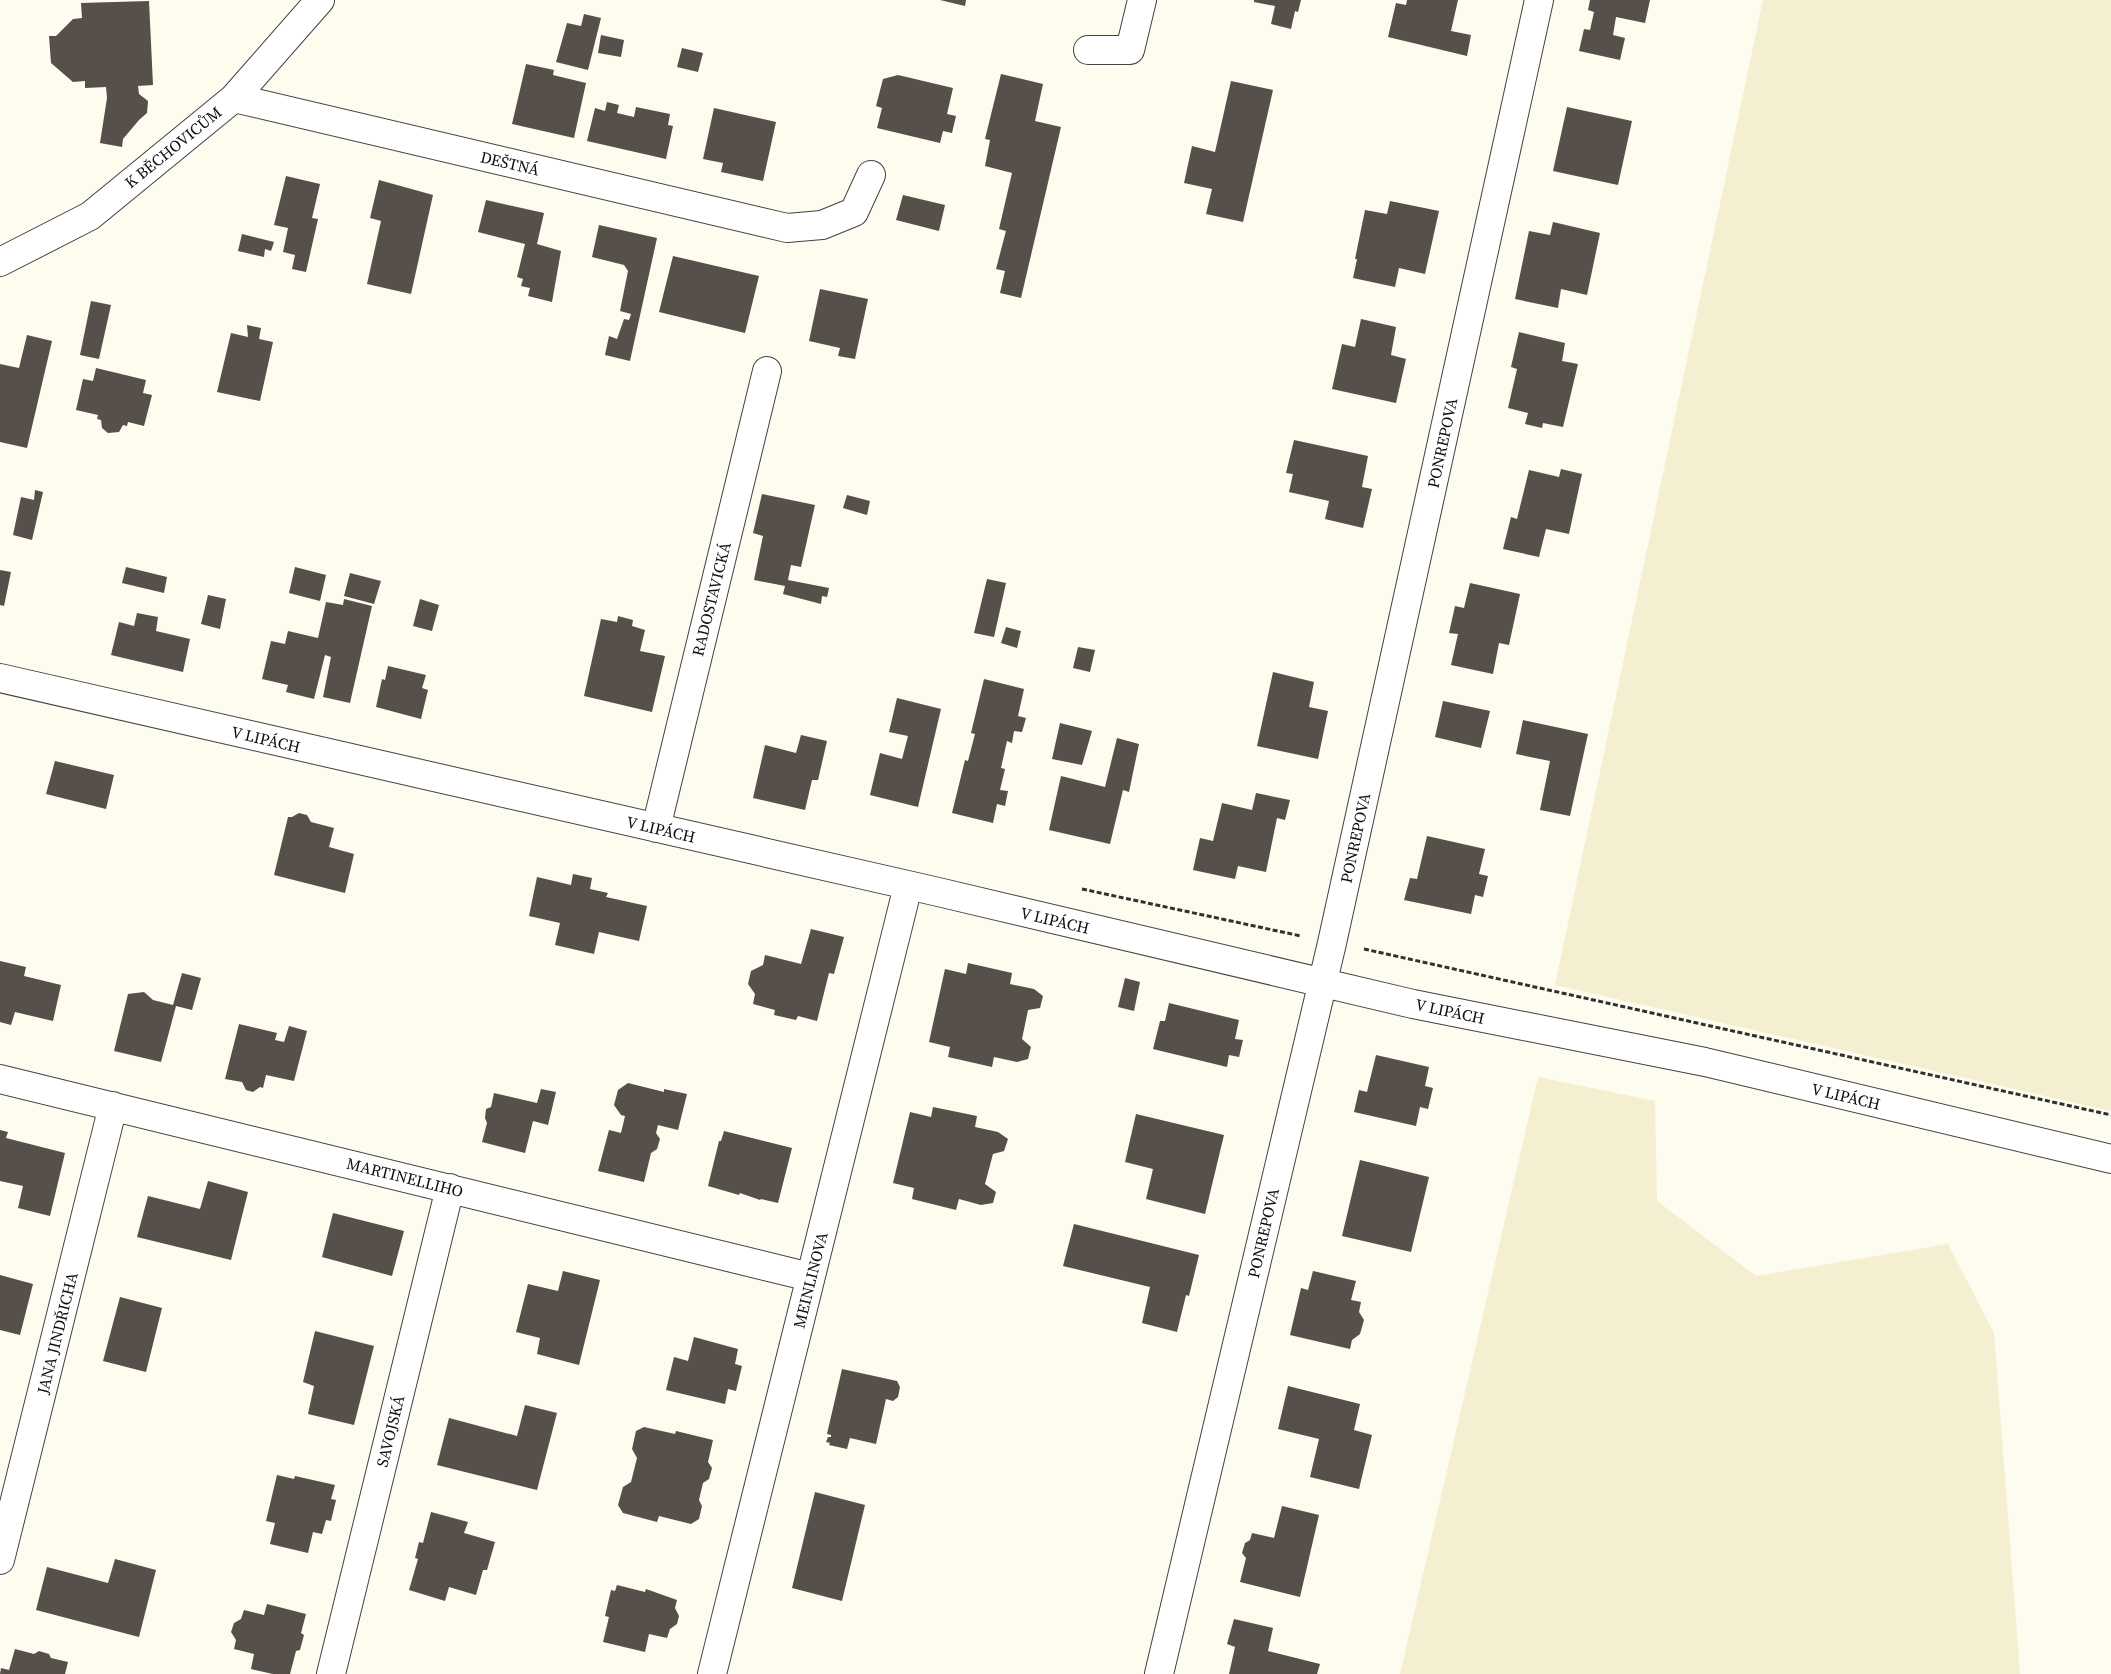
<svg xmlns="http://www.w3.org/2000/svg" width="2111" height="1674" font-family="'Source Serif 4',serif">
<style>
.farmland{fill:#f4efd0}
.building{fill:#564f4a}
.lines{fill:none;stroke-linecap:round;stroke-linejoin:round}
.minor-casing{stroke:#414141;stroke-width:30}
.path{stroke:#303030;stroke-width:3;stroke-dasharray:5 2.5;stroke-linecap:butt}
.minor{stroke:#fff;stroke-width:28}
.labels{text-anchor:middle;stroke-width:5;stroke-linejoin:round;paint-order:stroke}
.street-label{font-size:16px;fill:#0e0e0e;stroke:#fff}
</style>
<rect width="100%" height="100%" fill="#fefbef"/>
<!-- farmland -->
<path class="farmland" d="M1763,0h348v1111l-556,-126z
M1538,1077l117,24 2,100 99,75 192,-32 46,89 26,341h-620z"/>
<!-- building -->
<path class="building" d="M940,0h26l-1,6z
M1254,0h47l-3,12 -3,-1 -4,18 -20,-5 4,-18 -21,-4z
M1407,0h51l-7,31 20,4 -4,21 -79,-19 8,-34 10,2z
M1590,0h60l-5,23 -29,-6 -3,18 12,3 -5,22 -41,-9 5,-22 6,1 4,-18 -6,-2z
M149,1l4,84 -15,1 1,8 9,7 -1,12 -8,7 -16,19 -1,8 -22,-4 7,-45 -1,-11 -21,1v-7l-12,1 -22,-19 -2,-27h7l17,-17 9,-1 -1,-15z
M584,14l17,4 -13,52 -32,-8 11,-39 14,3z
M601,35l23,5 -3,17 -23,-4z
M682,48l21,5 -5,19 -21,-5z
M526,64l28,6 -1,5 33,8 -12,55 -62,-14z
M1001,74l42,10 -8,37 26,6 -40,171 -21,-5 5,-22 -9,-2 10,-38 -7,-2 13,-56 -27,-7 5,-26 -5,-1z
M898,75l55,13 -6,26 9,2 -4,17 -9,-2 -3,12 -63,-15 5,-20 -6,-2 7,-27z
M1231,81l42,9 -30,132 -37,-8 6,-25 -28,-6 8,-37 23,6z
M607,102l12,3 -2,8 17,4 2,-10 34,7 -2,11 5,1 -7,33 -79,-18 8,-33 10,3z
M1567,107l65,14 -14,64 -65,-14z
M714,108l62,14 -13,59 -42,-9 2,-9 -20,-4z
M286,176l34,8 -8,34 6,1 -12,53 -14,-3 3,-14 -12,-3 5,-24 -14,-3z
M379,180l54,15 -22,99 -44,-10 14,-63 -11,-3z
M903,195l42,10 -6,26 -43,-11z
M486,200l58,13 -7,31 24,7 -9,51 -24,-6 2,-8 -9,-2 2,-7 -6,-2 8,-33 -47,-12z
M1390,201l49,10 -14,63 -26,-6 -4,19 -42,-9 4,-19h-2l10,-49 22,4z
M1553,222l47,11 -13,62 -26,-6 -3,19 -43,-9 14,-68 21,4z
M599,225l58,13 -27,123 -25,-6 4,-19 8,3 7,-20 5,1 2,-6 -11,-3 8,-40 -4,-6 -32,-8z
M242,234l32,8 -3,9 -6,-2 -1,8 -26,-6z
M673,256l86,20 -14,57 -86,-21z
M820,289l48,10 -13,60 -17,-3 2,-8 -31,-7z
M91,301l20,4 -12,54 -19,-4z
M1361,319l35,8 -5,28 15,4 -10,44 -64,-14 10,-45 13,3z
M247,325l14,3 -2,11 14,3 -13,59 -43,-9 14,-59 17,4z
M1519,332l46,11 -3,18 16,3 -15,63 -20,-4 -1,5 -17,-4 3,-11 -20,-5 9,-39 -6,-2z
M27,335l25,6 -25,107 -27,-6v-78l19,4z
M96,368l50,12 -3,13 9,2 -8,31 -16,-4 -1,4 -4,-1 -4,7 -11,1 -6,-5 -1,-8 -4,-1 1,-4 -22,-5 7,-31 10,2z
M1294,440l74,16 -6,31 10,2 -9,39 -38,-9 4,-18 -40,-9 4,-18 -7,-1z
M1561,469l21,5 -13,60 -23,-5 -7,28 -36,-8 8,-32 6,2 12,-49 30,7z
M35,490l8,2 -11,48 -19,-5 8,-38 13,3z
M762,494l53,11 -14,62 -10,-2 -3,15 41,8 -2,9 -5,-1 -1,8 -38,-10 2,-8 -31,-6 9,-44 -10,-3z
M847,495l23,6 -3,14 -24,-7z
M126,567l41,10 -3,16 -42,-10z
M295,567l31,8 -6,26 -31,-8z
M0,570l11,2 -7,34 -4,-1z
M350,573l31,8 -7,23 -30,-8z
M987,579l19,4 -12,54 -20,-4z
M1470,583l50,11 -11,51 -10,-2 -6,31 -42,-9 7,-31 -9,-1 6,-27 9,2z
M208,595l18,4 -6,30 -19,-5z
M344,599l28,7 -22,97 -27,-6 8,-40 -6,-2 -11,44 -28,-7 2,-7 -26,-6 9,-38 14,3 3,-13 30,7 8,-36 17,3z
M420,599l19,6 -7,26 -19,-5z
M137,613l21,4 -2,14 34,8 -7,33 -72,-17 8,-33 15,4z
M618,616l15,4 -1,6 13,4 -5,21 25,5 -13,56 -68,-16 17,-77 16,3z
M1006,627l15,4 -4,17 -16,-5z
M1078,647l17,3 -5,22 -17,-4z
M388,666l38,9 -4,13 6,2 -7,29 -45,-12 6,-28 3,1z
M1273,672l41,10 -5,25 19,4 -10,48 -61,-13z
M984,679l40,10 -6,27 8,2 -4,14 -8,-1 -2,12 -5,-2 -6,27 4,1 -5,21 8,1 -3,15 -8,-2 -4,19 -41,-10 13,-53 3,1 7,-27 -4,-1z
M897,698l44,11 -23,98 -48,-12 10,-42 22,6 6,-23 -19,-4z
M1443,701l47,10 -9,37 -46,-11z
M1523,720l65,14 -18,82 -30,-6 10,-49 -34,-7z
M1060,723l32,8 -10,34 -30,-6z
M801,735l26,6 -9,39h-6l-7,30 -52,-12 12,-53 31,8z
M1117,738l22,6 -10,48 -6,-2 -13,54 -61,-14 12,-54 44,11z
M55,761l59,14 -8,34 -60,-15z
M1256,793l34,7 -5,20 -8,-2 -11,54 -28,-6 -3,13 -42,-9 7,-32 13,3 9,-38 30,7z
M299,813l8,2 4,7 23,6 -5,19 25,7 -9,39 -71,-18 14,-58h4z
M1427,836l58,13 -6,25 9,2 -5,21 -8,-2 -4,19 -67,-14 6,-22 7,1z
M573,874l19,4 -2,11 18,4 -2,4 41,9 -8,35 -40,-9 -5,22 -39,-9 5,-22 -31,-7 8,-39 34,8z
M811,929l33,8 -10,37 -5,-1 -12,48 -19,-5 -2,4 -22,-5 1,-5 -22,-6 2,-10 -7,-10 3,-13 12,-6 2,-10 36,9z
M0,961l26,6 -2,9 37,9 -8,36 -38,-9 -4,13 -11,-3z
M968,963l44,10 -2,11 24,5 9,7 -3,12 -12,2 -6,29 9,8 -3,12 -11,3 -23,-5 -2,10 -44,-10 2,-10 -21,-5 16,-73 21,5z
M182,973l19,5 -9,32 -16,-4 -15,56 -47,-11 14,-57 16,-2 9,8 20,5z
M1125,978l15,4 -6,29 -16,-4z
M1169,1003l70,17 -4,19 8,1 -4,17 -10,-2 -2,12 -74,-18 7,-28h5z
M239,1024l38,9 -2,7 9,2 5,-16 18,5 -13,50 -28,-6 -3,13 -3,-1 -7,5 -7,-2 -4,-8 -17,-3z
M1376,1055l53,12 -4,19 8,2 -5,21 -8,-2 -4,19 -62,-14 5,-22 8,2z
M628,1083l36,9v-3l23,5 -9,36 -20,-5 -2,8 4,6 -3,10 -6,4 -7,29 -46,-11 11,-41 12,3 4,-17 -4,-1 -7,-10 4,-15z
M541,1089l15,3 -8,33 -15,-4 -8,32 -43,-11 5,-19 -2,-5 1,-9 5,-2 3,-14 43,10z
M933,1107l44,9 -2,11 23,5 10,7 -4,12 -11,3 -8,30 11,8 -3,11 -12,2 -22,-6 -3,11 -44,-11 2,-11 -21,-5 17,-71 21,5z
M1136,1114l88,21 -19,79 -59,-15 7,-30 -28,-7z
M0,1130l8,2 -2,6 59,15 -15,63 -32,-8 5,-22 -23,-5z
M724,1131l68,17 -14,55 -17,-4 -1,1 -20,-7 -1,2 -31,-9 11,-45h2z
M1360,1160l69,17 -18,75 -69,-16z
M208,1181l40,11 -17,68 -94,-23 11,-41 52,13z
M333,1213l71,18 -12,45 -70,-19z
M1074,1224l125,31 -10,41 -3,-1 -9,37 -35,-9 8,-36 -87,-21z
M563,1271l37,9 -21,85 -42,-11 3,-16 -24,-6 12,-48 30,7z
M1313,1271l43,10 -5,19 10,2 -2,10 5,8 -4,14 -8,6 -2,9 -60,-14 11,-47 7,2z
M0,1275l33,9 -13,51 -20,-5z
M120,1297l42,11 -16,64 -43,-11z
M315,1331l59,15 -20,79 -46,-11 6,-28 -11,-4z
M694,1337l44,12 -3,15 7,2 -6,25 -8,-2 -3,15 -59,-14 8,-33 14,4z
M842,1369l55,12 3,6 -2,10 -5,4 -7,-2 -10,45 -26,-6 -3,11 -18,-4 1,-2 -4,-1 2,-5h3v-2l-4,-1z
M1288,1386l72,18 -6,26 18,5 -13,54 -49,-12 9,-38 -41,-10z
M525,1405l32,8 -20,77 -100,-25 12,-47 68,18z
M644,1427l31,7 1,-3 37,9 -5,22 4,6 -3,11 -6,4 -4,17 3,6 -3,13 -8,5 -32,-8 -2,6 -34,-9 -5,-8 5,-18 8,-5 6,-24 -5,-9 4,-18z
M277,1475l17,4 1,-3 40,9 -4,14 5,1 -5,21 -5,-1 -4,14 -9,-2 -5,21 -38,-9 5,-21 -9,-2z
M815,1492l50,13 -23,96 -50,-13z
M1282,1506l37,9 -19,82 -60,-15 6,-24 -4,-5 3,-10 5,-3 2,-7 22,5z
M431,1512l37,10 -4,11 31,9 -8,28h-4l-7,25 -27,-8 -4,14 -36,-11 9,-31 -3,-1 4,-16 4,1z
M115,1559l41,11 -17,67 -103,-27 11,-43 61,16z
M617,1585l28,7 1,-3 31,11 -2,8 4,8 -2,8 -7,5 -3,9 -18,-4 -4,18 -42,-10 6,-25 -4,-1 6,-26 4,1z
M267,1604l39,10 -5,19 3,2 -4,15 -4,1 -6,23h-17l-22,-5 3,-15 -20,-5 2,-9 -5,-8 3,-9 7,-4 3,-9 20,5z
M1234,1619l39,9 -5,23 52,13 -3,10h-88l6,-27 -8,-3z
M15,1649l19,5 5,-3 10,3 2,4 17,4 -3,12h-65l1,-6 8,2z"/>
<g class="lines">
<!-- minor casing -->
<g class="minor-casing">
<path id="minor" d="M1088,50h42l12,-50
M234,98l553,130 35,-3 32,-13 17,-37
M0,262l90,-46 144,-118 86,-98
M0,678l934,213 479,113 292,58 406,97
M656,828l111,-457
M0,1079l810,198
M0,1560l113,-454
M331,1674l119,-486
M712,1674l196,-788
M1159,1674l173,-731 207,-943"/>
</g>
<!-- path -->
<path class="path" d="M1082,889l219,47
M1364,949l747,166"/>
<!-- minor -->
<use href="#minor" class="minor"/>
</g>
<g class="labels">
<!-- street labels -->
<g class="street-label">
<text transform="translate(173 147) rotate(-39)" y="6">K BĚCHOVICŮM</text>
<text transform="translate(510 163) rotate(13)" y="6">DEŠTNÁ</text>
<text transform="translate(1442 443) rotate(-78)" y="6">PONREPOVA</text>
<text transform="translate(711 599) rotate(-76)" y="6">RADOSTAVICKÁ</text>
<text transform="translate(266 739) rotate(13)" y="6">V LIPÁCH</text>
<text transform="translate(661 829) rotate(13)" y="6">V LIPÁCH</text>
<text transform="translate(1355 838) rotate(-78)" y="6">PONREPOVA</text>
<text transform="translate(1055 920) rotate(13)" y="6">V LIPÁCH</text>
<text transform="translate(1450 1011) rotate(12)" y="6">V LIPÁCH</text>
<text transform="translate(1846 1096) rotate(13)" y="6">V LIPÁCH</text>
<text transform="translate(405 1177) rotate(14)" y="6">MARTINELLIHO</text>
<text transform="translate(1263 1233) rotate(-77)" y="6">PONREPOVA</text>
<text transform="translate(810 1280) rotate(-76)" y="6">MEINLINOVA</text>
<text transform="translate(57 1333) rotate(-76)" y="6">JANA JINDŘICHA</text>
<text transform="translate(390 1431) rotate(-76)" y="6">SAVOJSKÁ</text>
</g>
</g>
</svg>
